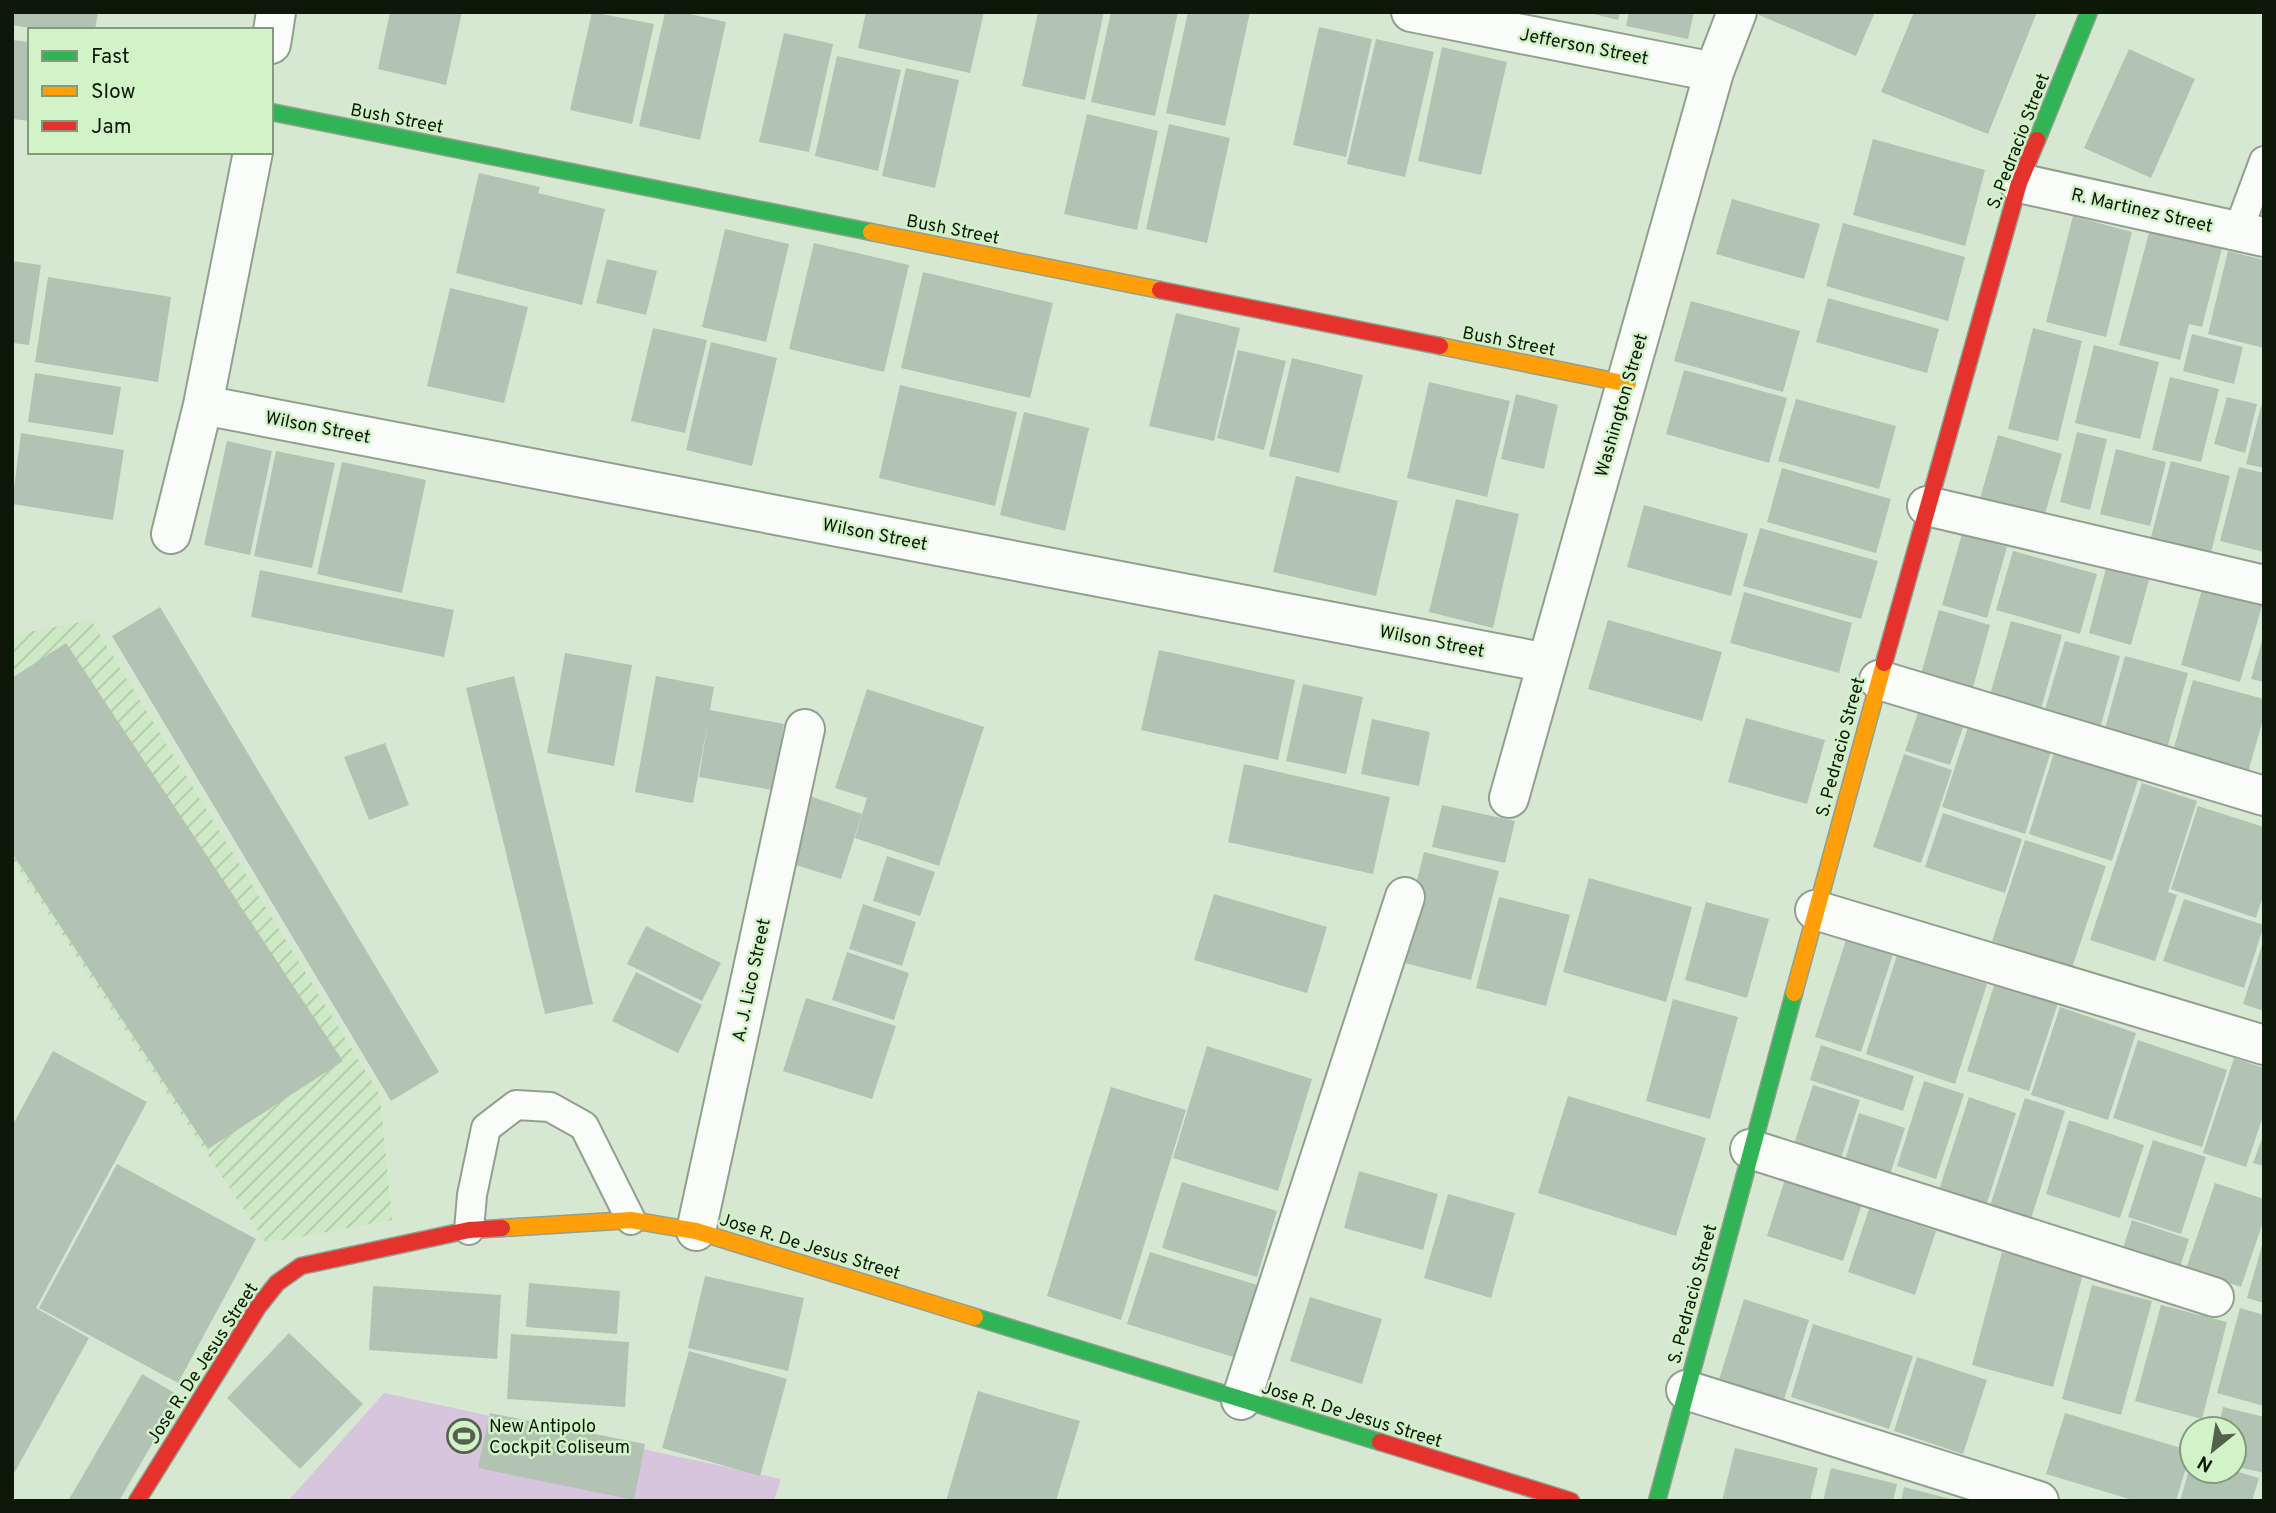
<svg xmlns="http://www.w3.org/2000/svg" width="2276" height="1513" font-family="Overpass,sans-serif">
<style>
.industrial{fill:url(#industrial-furrows)}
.grass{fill:#d6c5dc}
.building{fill:#b2c3b4}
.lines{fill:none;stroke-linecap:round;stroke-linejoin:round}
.lane-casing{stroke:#929f8e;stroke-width:32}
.street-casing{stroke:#929f8e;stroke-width:42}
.fast-casing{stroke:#929f8e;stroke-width:19}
.slow-casing{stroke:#929f8e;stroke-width:19}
.jam-casing{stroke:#929f8e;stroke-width:19}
.lane{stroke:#f9fcf8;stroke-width:28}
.street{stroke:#f9fcf8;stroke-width:38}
.fast{stroke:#30b455;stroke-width:16}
.slow{stroke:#ff9f0a;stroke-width:16}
.jam{stroke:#e5322d;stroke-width:16}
.labels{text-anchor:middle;stroke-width:5;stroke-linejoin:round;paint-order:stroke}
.street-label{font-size:18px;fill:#0d1809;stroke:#d2f2c8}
.poi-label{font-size:18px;fill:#0d1809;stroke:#d2f2c8;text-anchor:start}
</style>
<defs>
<pattern id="industrial-furrows" width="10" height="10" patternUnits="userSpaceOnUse" patternTransform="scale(1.75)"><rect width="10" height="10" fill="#cee9c5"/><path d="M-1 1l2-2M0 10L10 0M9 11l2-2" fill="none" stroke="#b0c7a8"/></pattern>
</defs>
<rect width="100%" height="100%" fill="#d7e8d2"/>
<!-- industrial -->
<path class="industrial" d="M91,620l289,475 12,125 -126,23 -254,-384v-224z"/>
<!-- grass -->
<path class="grass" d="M384,1393l397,86 -7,22h-486z"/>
<!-- building -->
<path class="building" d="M12,12h86l-3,18h-53l-30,-5z
M390,12h72l-16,73 -68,-16z
M592,12l62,12 -22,100 -62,-14z
M665,12h16l45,10 -26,118 -61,-14z
M866,12h118l-14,61 -112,-25z
M1038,12h66l-19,88 -63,-14z
M1111,12h67l-23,104 -64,-14z
M1188,12h62l-25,114 -59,-13z
M1585,12h35l-2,8z
M1629,12h65l-6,27 -62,-13z
M1760,12h115l-19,44 -97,-41z
M1914,12h123l-49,122 -107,-42z
M1319,27l53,12 -26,118 -53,-12z
M784,33l49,11 -24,108 -50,-10z
M1376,39l58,13 -29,125 -58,-13z
M12,40l18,2v79l-18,-2z
M1442,47l65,15 -26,113 -63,-14z
M2129,49l66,30 -44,99 -67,-30z
M837,56l64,14 -23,101 -63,-15z
M906,68l53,12 -24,108 -53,-12z
M1087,114l71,17 -21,99 -73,-16z
M1169,124l61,14 -23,105 -61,-14z
M1873,139l112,31 -20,76 -112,-31z
M479,173l61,14 -2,6 67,16 -23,96 -126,-32z
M1732,199l88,25 -16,55 -88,-25z
M2073,216l59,16 -26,105 -60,-15z
M1843,223l122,34 -17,64 -122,-35z
M725,229l64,15 -23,98 -64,-15z
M2150,229l72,19 -20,79 -13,-3 -9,36 -61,-15z
M814,243l95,22 -25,107 -95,-23z
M2228,251l36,9v88l-56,-14z
M607,259l50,12 -11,44 -50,-12z
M12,261l29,4 -12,80 -17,-2z
M923,272l130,31 -23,95 -129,-30z
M48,277l123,20 -13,85 -123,-20z
M450,288l78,19 -24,96 -77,-17z
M1828,298l111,31 -12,44 -111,-31z
M1691,301l109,30 -17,61 -109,-31z
M1176,313l64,15 -26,113 -65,-15z
M653,328l54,12 -22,93 -54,-12z
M2033,328l49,13 -24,100 -50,-12z
M2192,334l51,13 -9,37 -51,-13z
M711,342l66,16 -25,108 -66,-16z
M2094,345l65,17 -19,77 -65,-16z
M1238,350l48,11 -22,89 -47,-12z
M1292,358l71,17 -24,98 -70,-17z
M1684,370l103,28 -18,65 -103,-29z
M35,373l86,14 -8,48 -85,-13z
M2170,377l49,12 -18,73 -49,-12z
M1429,382l81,19 -23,96 -80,-19z
M900,385l117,27 -22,94 -116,-28z
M1516,394l42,11 -14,64 -43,-10z
M2227,397l30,7 -12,49 -31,-9z
M1796,399l100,27 -17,63 -101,-28z
M2263,399h1v69l-18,-4z
M1024,412l65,16 -24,103 -65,-16z
M2077,432l30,7 -17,71 -30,-8z
M21,433l103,17 -11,70 -101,-16z
M1998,435l64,19 -19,67 -64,-19z
M227,441l45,10 -22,104 -46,-10z
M2116,449l50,13 -16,64 -50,-12z
M276,451l59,12 -23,105 -58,-12z
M2171,461l59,15 -19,77 -60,-16z
M342,462l84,18 -24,113 -85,-19z
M2239,467l25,6v79l-44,-11z
M1782,468l109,31 -15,54 -109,-31z
M1296,476l102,25 -22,95 -103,-24z
M1456,499l63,15 -26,114 -64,-16z
M1644,505l104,29 -17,62 -104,-29z
M1760,528l118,33 -17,58 -118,-33z
M1962,534l45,13 -20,71 -45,-13z
M2013,551l84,23 -17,60 -84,-24z
M2106,568l43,12 -18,65 -42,-12z
M260,570l194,40 -10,47 -193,-40z
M2202,589l60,17 -22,76 -59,-17z
M1744,592l108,31 -13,50 -109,-30z
M160,607l279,465 -48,29 -279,-465z
M1939,610l51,15 -19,70 -52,-14z
M1608,620l114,32 -20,69 -114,-32z
M2011,621l51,14 -23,81 -51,-14z
M2264,634v48l-13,-3z
M2065,641l55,15 -21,76 -56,-16z
M66,643l277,418 -135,88 -196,-296v-175z
M1159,650l136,30 -17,80 -137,-30z
M565,653l67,12 -18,101 -67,-13z
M2125,656l63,17 -21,76 -63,-17z
M514,676l79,328 -48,10 -79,-326z
M656,676l58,11 -4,23 74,14 -12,66 -73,-13 9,-56 -15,82 -58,-11z
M2193,680l71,19v17l-16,56 -75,-21z
M1303,684l60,13 -17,77 -60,-13z
M867,689l117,38 -45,139 -84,-28 12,-40 -32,-10z
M1922,701l45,15 -17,49 -45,-14z
M1972,715l82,27 -29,92 -83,-27z
M1746,718l79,22 -18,64 -79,-22z
M1372,719l58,13 -11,54 -58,-12z
M385,743l24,62 -40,15 -25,-63z
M2055,749l84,28 -27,84 -83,-27z
M1904,754l48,16 -31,93 -48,-16z
M1244,764l146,33 -17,77 -145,-32z
M2142,783l55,18 -29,91 9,3 -22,66 -65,-21z
M810,796l52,18 -21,65 -52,-16z
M1442,805l73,16 -10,42 -73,-16z
M2198,806l66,21v66l-8,25 -85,-29z
M1943,813l79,26 -17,54 -80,-26z
M2025,840l81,26 -34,102 -80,-27z
M1424,852l75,19 -28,109 -74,-19z
M887,856l48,16 -15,44 -47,-15z
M1589,878l103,29 -26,95 -103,-30z
M1214,894l113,33 -20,66 -113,-33z
M1499,897l71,18 -24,91 -70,-18z
M2184,899l80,26 -20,63 -81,-27z
M1706,902l63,17 -22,79 -62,-18z
M863,904l53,18 -14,44 -53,-17z
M646,926l75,37 -19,38 -75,-37z
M1846,940l47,14 -32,98 -46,-15z
M2263,942h1v69l-21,-7z
M847,952l62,21 -15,47 -62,-20z
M1897,955l90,29 -32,100 -89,-30z
M636,972l66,33 -24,48 -66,-32z
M1997,976l63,21 -31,94 -62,-20z
M806,998l90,28 -24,73 -89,-28z
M1673,999l65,18 -28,102 -64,-18z
M2060,1007l76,26 -28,87 -77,-25z
M2138,1040l89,30 -25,77 -89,-29z
M1821,1045l93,31 -11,35 -93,-31z
M1207,1046l105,33 -34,112 -105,-33z
M53,1051l94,51 -111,206 53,30 -77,139v-351z
M2234,1058l30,10v45l-18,54 -43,-14z
M1924,1081l40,13 -28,85 -39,-13z
M1813,1085l47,15 -22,67 -47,-14z
M1111,1087l75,23 -65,210 -74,-24z
M1568,1096l138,42 -30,98 -138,-43z
M1969,1097l47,16 -31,96 -47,-16z
M2025,1098l40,13 -35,111 -41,-13z
M1859,1113l46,15 -17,53 -45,-14z
M2069,1120l75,25 -24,73 -74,-24z
M2264,1133v33l-11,-3z
M2153,1140l53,17 -25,77 -53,-17z
M117,1164l139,75 -78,144 -139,-75z
M1359,1171l79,23 -15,56 -79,-22z
M1786,1176l77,25 -20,60 -76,-25z
M1182,1182l95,29 -20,66 -95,-29z
M2215,1183l49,16v20l-23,68 -55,-18z
M1448,1194l67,19 -24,85 -67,-20z
M1869,1209l67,22 -21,64 -67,-23z
M2132,1220l57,19 -13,40 -57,-19z
M2263,1242h1v61l-17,-5z
M1150,1252l117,36 -21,73 -119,-37z
M2002,1252l81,22 -30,113 -81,-22z
M705,1276l99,22 -16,73 -100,-23z
M529,1283l91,8 -3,43 -91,-7z
M2092,1285l60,16 -31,114 -59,-16z
M373,1286l128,9 -4,64 -128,-9z
M1310,1297l72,22 -20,65 -72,-23z
M1744,1299l65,21 -26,83 -65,-20z
M2161,1305l66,17 -25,97 -67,-18z
M2240,1308l24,7v91l-47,-13z
M1813,1324l100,32 -24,73 -98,-32z
M289,1333l74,71 -63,65 -73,-71z
M511,1334l118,8 -4,65 -118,-8z
M689,1351l98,28 -27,97 -98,-28z
M1917,1357l70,23 -24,74 -69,-23z
M142,1374l38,22 -61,105h-51z
M978,1391l102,30 -24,80h-110z
M2223,1407l41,10v56l-30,-7v-37h-16z
M490,1413l155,31 -11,56 -156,-32z
M2065,1413l126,38 -15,50h-40l-90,-27z
M1735,1448l83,20 -8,33h-88z
M2191,1463l1,8h43l24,7 -7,23h-72z
M1831,1468l66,16 -4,17h-70z
M1904,1487l51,13v1h-54z"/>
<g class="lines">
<!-- lane casing -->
<g class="lane-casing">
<path id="lane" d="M2238,231l26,-70
M469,1230l3,-35 14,-67 30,-23 34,2 34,19 47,94"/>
</g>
<!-- street casing -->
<g class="street-casing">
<path id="street" d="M1411,12l303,60
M271,44l5,-32
M2019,183l245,54
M203,405l1344,258
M1927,506l337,79
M171,534l32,-129 50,-253
M1879,680l385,116
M1509,798l205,-726 23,-60
M1815,910l449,135
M1750,1149l464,148
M696,1231l109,-502
M1686,1390l353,111
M1241,1400l164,-503"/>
</g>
<!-- fast casing -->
<g class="fast-casing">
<path id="fast" d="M271,112l600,120
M2037,140l52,-128
M975,1317l405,125
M1657,1501l137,-508"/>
</g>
<!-- slow casing -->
<g class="slow-casing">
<path id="slow" d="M871,232l289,58
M1440,346l188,38
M1794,993l90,-330
M502,1228l129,-8 65,11 279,86"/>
</g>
<!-- jam casing -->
<g class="jam-casing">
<path id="jam" d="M1160,290l280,56
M1884,663l135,-480 18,-43
M1380,1442l191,59
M137,1501l121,-194 19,-24 24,-17 168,-36 33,-2"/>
</g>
<!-- lane -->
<use href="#lane" class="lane"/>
<!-- street -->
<use href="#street" class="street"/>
<!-- fast -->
<use href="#fast" class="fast"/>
<!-- slow -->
<use href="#slow" class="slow"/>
<!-- jam -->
<use href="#jam" class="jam"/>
</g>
<!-- icons -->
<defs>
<g id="stadium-ring" transform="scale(1.75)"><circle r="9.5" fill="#d2f2c8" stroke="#54614f" stroke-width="1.5"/><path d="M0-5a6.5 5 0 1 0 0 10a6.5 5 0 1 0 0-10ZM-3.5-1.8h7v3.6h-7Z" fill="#54614f"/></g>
</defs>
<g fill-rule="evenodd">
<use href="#stadium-ring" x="464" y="1436"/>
</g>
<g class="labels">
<!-- street labels -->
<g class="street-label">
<text transform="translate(1584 46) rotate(11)" y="6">Jefferson Street</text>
<text transform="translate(397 118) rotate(11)" y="6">Bush Street</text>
<text transform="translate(2018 141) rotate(-69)" y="6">S. Pedracio Street</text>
<text transform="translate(2142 210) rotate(13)" y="6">R. Martinez Street</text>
<text transform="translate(953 229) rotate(11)" y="6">Bush Street</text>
<text transform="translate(1509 341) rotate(11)" y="6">Bush Street</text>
<text transform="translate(1621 405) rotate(-74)" y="6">Washington Street</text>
<text transform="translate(318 427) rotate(11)" y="6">Wilson Street</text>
<text transform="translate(875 534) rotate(11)" y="6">Wilson Street</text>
<text transform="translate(1432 641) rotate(11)" y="6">Wilson Street</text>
<text transform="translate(1840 747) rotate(-75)" y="6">S. Pedracio Street</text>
<text transform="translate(751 980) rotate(-78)" y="6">A. J. Lico Street</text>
<text transform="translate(810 1246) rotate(17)" y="6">Jose R. De Jesus Street</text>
<text transform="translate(1692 1294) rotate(-75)" y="6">S. Pedracio Street</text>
<text transform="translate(202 1363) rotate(-57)" y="6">Jose R. De Jesus Street</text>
<text transform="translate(1352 1414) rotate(17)" y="6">Jose R. De Jesus Street</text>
</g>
<!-- poi labels -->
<g class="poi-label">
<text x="489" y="1432">New Antipolo<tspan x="489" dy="21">Cockpit Coliseum</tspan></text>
</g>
</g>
<!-- border -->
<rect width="2276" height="1513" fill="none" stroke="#0d1809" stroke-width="28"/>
<!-- legend -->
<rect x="28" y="28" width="245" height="126" fill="#d2f2c8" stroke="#839b7c" stroke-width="2"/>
<rect x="42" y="51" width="35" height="10" fill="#30b455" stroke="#839b7c" stroke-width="2"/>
<text x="91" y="63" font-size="21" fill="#0d1809">Fast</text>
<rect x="42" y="86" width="35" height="10" fill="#ff9f0a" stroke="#839b7c" stroke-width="2"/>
<text x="91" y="98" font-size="21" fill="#0d1809">Slow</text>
<rect x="42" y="121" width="35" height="10" fill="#e5322d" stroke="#839b7c" stroke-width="2"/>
<text x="91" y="133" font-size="21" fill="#0d1809">Jam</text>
<!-- north arrow -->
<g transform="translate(2213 1450) rotate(210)"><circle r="33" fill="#d2f2c8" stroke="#839b7c" stroke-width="2"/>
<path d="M0-5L12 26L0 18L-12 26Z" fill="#54614f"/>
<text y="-10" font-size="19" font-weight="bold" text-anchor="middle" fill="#0d1809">N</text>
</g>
</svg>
